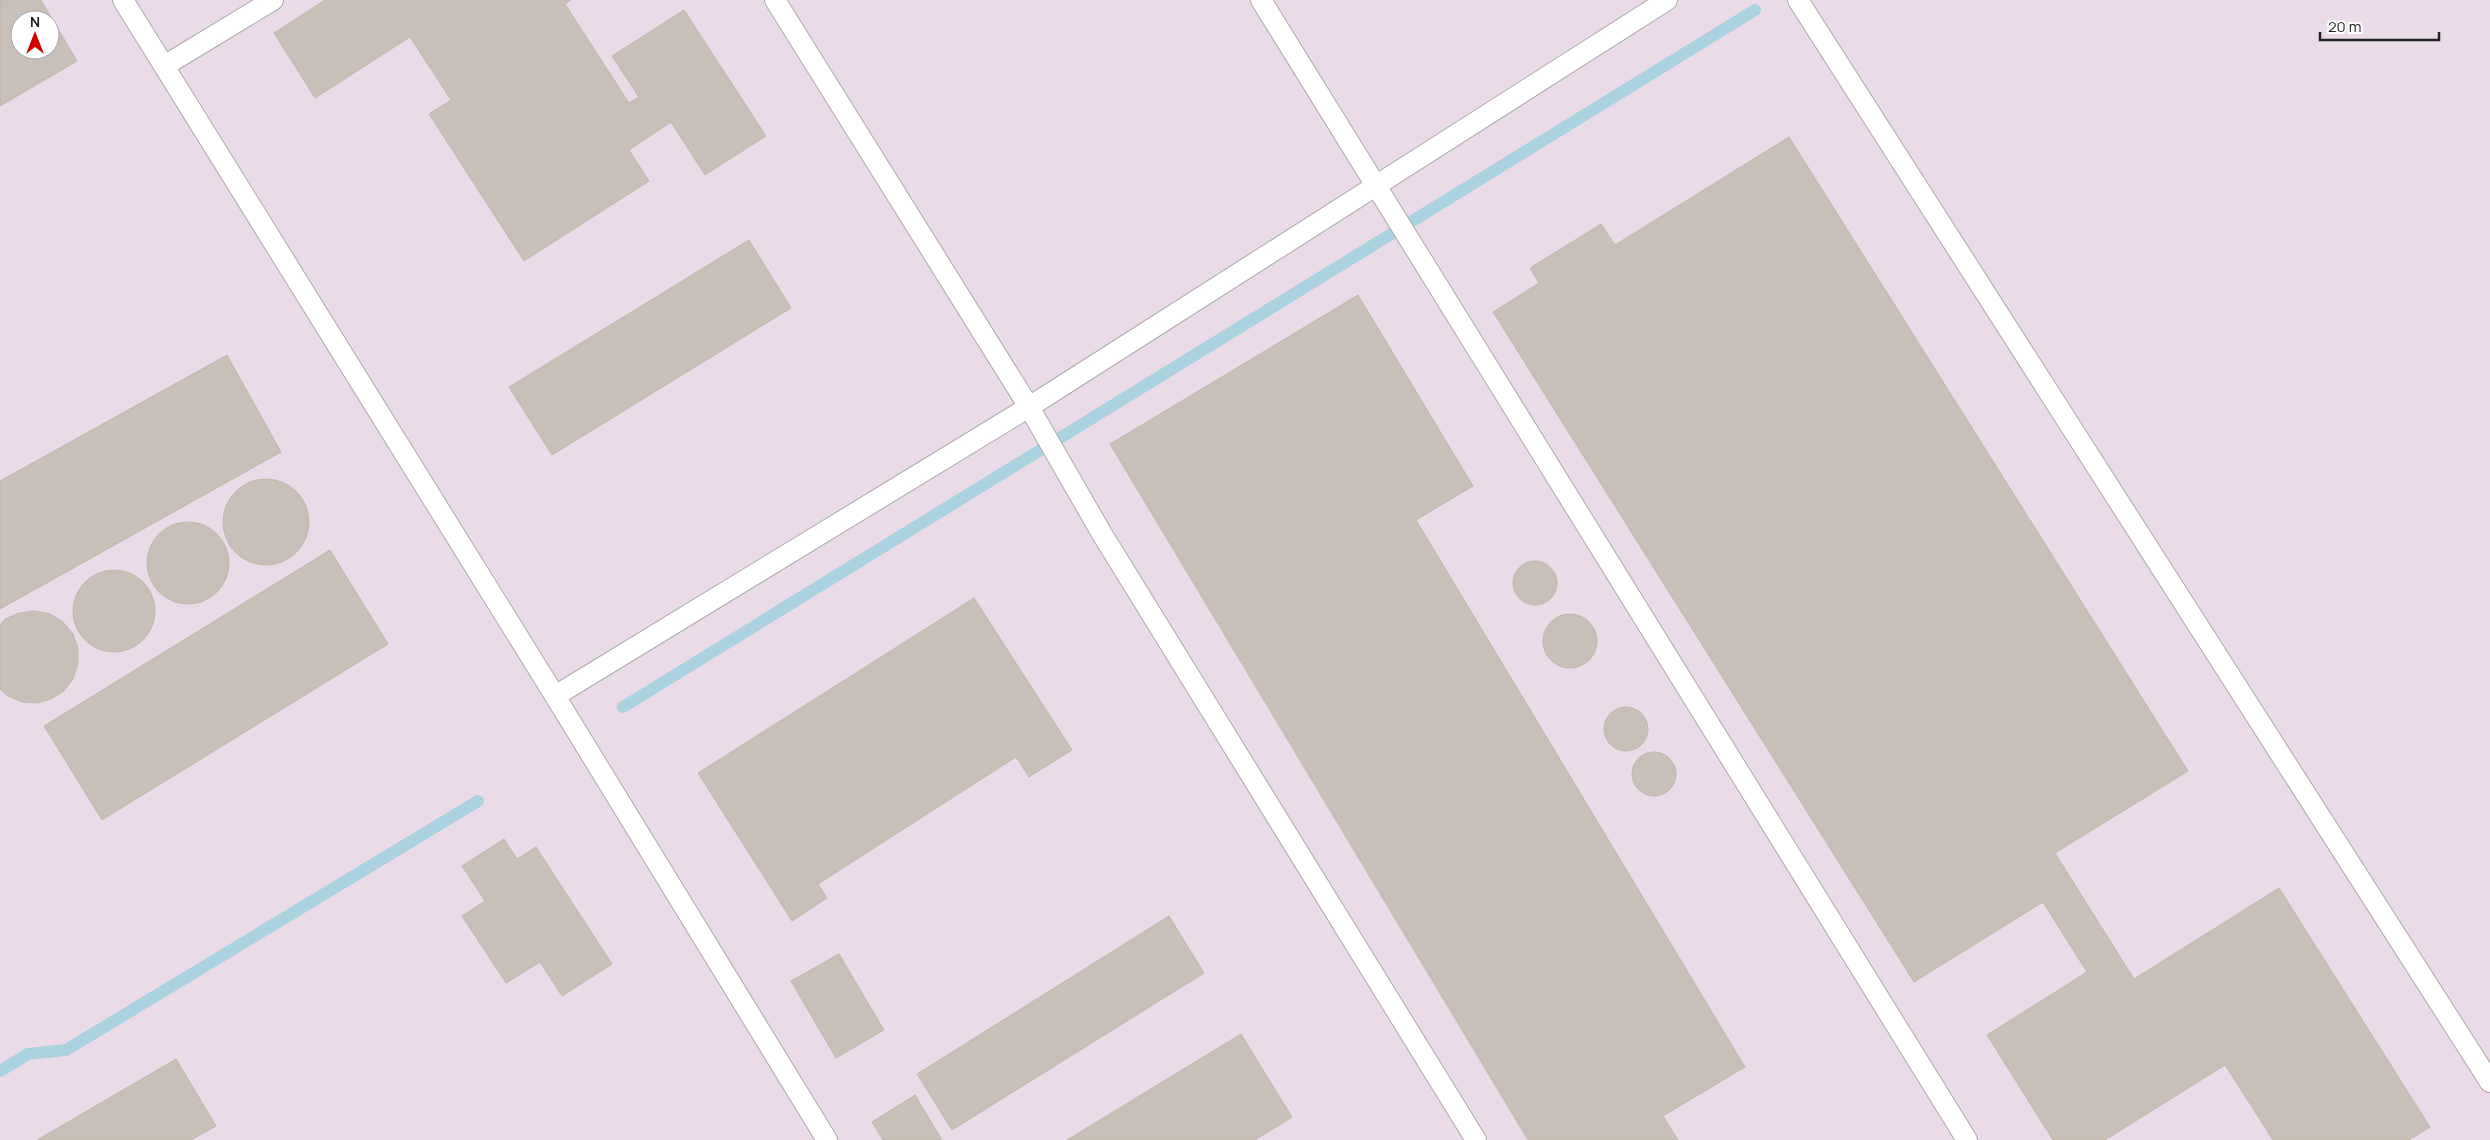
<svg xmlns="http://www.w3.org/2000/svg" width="2490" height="1140" font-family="Manrope,sans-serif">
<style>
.industrial{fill:#ebdbe8;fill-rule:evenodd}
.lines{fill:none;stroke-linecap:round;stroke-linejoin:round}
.stream{stroke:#aad3df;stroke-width:12}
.building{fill:#c7bfb8;stroke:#c4b6ab;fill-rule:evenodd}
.lane-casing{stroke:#a9a9a9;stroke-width:22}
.lane{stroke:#fff;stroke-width:20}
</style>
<rect width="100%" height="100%" fill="#f2efe9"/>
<!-- industrial -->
<path class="industrial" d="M0,0h2490v1140h-2490zM20,20h30v30h-30z"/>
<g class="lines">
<!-- stream -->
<path class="stream" d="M623,707l1132,-697
M0,1071l28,-17 38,-4 412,-249"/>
</g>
<!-- building -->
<path class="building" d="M0,0h41l36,61 -77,45zM20,20h30v30h-30z
M325,0h246l-6,4 64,99 10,-6 -27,-41 72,-46 82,126 -61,39 -34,-53 -42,28 20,31 -125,80 -95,-147 22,-14 -41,-63 -95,61 -41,-65z
M1789,137l399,634 -133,82 79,126 145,-91 151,239 -21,13h-136l-48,-75 -120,75h-52l-66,-105 100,-63 -44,-70 -129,80 -421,-670 46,-29 -9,-15 71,-44 14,21z
M749,240l42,68 -239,147 -43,-68z
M1358,295l115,191 -57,34 329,547 -82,49 15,24h-150l-418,-696z
M227,355l54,97 -281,157v-128z
M223 522a43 43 0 1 1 86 0a43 43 0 1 1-86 0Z
M147 563a41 41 0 1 1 82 0a41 41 0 1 1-82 0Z
M330,550l58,94 -286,176 -58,-94z
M1513 583a22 22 0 1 1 44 0a22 22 0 1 1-44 0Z
M73 611a41 41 0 1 1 82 0a41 41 0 1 1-82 0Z
M974,598l98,152 -43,27 -13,-20 -198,127 9,14 -35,23 -94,-148z
M35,611l15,3 13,8 10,12 5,14v16l-5,15 -9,12 -13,8 -14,4 -15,-1 -14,-6 -8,-7v-64l5,-6 14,-6z
M1543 641a27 27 0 1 1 54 0a27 27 0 1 1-54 0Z
M1604 729a22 22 0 1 1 44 0a22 22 0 1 1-44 0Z
M1632 774a22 22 0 1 1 44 0a22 22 0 1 1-44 0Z
M504,839l13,20 19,-12 76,117 -50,32 -22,-34 -34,21 -44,-67 23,-15 -23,-35z
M1169,916l35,57 -252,157 -35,-56z
M839,954l45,76 -48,28 -45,-77z
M1241,1034l51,83 -37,23h-188z
M176,1059l40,67 -25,14h-154z
M915,1095l27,45h-59l-11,-18z"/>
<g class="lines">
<!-- lane casing -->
<g class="lane-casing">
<path id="lane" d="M123,0l432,696 272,444
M775,0l254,407 73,127 374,606
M1261,0l706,1140
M1798,0l692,1082
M164,66l109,-66
M555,696l474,-289 638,-407"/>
</g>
<!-- lane -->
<use href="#lane" class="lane"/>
</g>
<!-- north arrow -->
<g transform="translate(35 35)"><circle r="24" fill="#ffffff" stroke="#a7a7a7"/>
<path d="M0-4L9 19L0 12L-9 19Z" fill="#d40000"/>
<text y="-8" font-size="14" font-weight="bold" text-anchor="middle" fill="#222222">N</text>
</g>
<!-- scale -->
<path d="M2320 32v8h119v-8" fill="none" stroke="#222222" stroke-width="2.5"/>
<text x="2328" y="32" font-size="15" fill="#222222" stroke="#ffffff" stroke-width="4" paint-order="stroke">20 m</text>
</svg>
